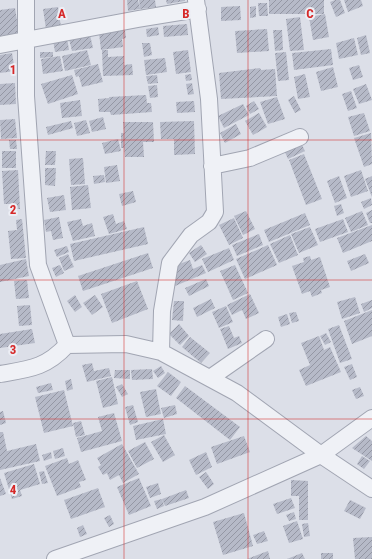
<svg xmlns="http://www.w3.org/2000/svg" width="372" height="559" font-family="'Roboto Condensed',sans-serif">
<style>
.building{fill:url(#building-hatch)}
.lines{fill:none;stroke-linecap:round;stroke-linejoin:round}
.street-casing{stroke:#a1a5b2;stroke-width:18}
.street{stroke:#eff1f6;stroke-width:16}
.grid{fill:none;stroke:#d62828;stroke-width:1;stroke-opacity:0.55}
.grid-label{font-size:13px;text-anchor:middle;font-weight:bold;fill:#d62828;stroke:#eceef5;stroke-width:4;stroke-linejoin:round;paint-order:stroke}
</style>
<defs>
<pattern id="building-hatch" width="6" height="6" patternUnits="userSpaceOnUse"><rect width="6" height="6" fill="#b6bac8"/><path d="M-1 1l2-2M0 6l6-6M5 7l2-2" fill="none" stroke="#9497a4"/></pattern>
</defs>
<rect width="100%" height="100%" fill="#dcdfe8"/>
<!-- building -->
<path class="building" d="M127,0h11l2,9 -12,2z
M139,0h16l1,7 -16,2z
M166,0h19v1l-18,3z
M269,0h55v14h-55z
M335,0h5l5,13 -9,4 -6,-15z
M344,0h17l2,6 -15,6z
M258,3h9l1,13h-9z
M240,6l1,14 -20,1v-14z
M256,6v11l-6,1v-11z
M58,7l3,20 -15,2 -3,-20z
M15,8l4,25 -19,3v-26z
M325,14l4,23 -16,3 -4,-23z
M300,17l4,33 -14,1 -4,-32z
M187,24l1,11 -24,2 -1,-11z
M158,27l1,8 -12,2 -1,-8z
M267,29l2,22 -32,2 -2,-22z
M125,30l1,8 -4,1 1,8 -22,3 -2,-17z
M273,30h9l1,20 -8,1z
M90,35l3,13 -21,3 -3,-12z
M366,35l4,18 -9,2 -4,-17z
M67,38l2,12 -14,2 -2,-12z
M354,38l4,17 -19,4 -3,-16z
M142,43h8l2,12 -8,2z
M331,49l2,16 -39,5 -2,-17z
M87,50l4,15 -26,6 -3,-15z
M102,50h6v7l16,-1v9l8,-1 1,11 -30,1z
M188,50l3,22 -15,2 -3,-22z
M40,52h13v5l-13,1z
M286,52l3,28 -11,1 -3,-28z
M12,53l3,18 -15,2v-18z
M60,56l3,15 -20,3 -2,-15z
M165,58l2,14 -21,3 -2,-15z
M98,64l5,18 -21,5 -3,-11 -3,1 -2,-7z
M359,65l4,12 -10,3 -4,-12z
M333,67l5,20 -17,4 -5,-19z
M260,68l1,2 14,-1 2,27 -56,3 -2,-26z
M191,74l1,6 -6,1 -1,-6z
M305,74l5,23 -12,2 -4,-22z
M72,75l6,19 -30,10 -7,-20z
M157,75l1,8 -10,1 -2,-8z
M15,83l1,21 -16,1v-21z
M192,83l2,11 -6,1 -2,-11z
M366,84l6,16 -13,4 -6,-15z
M157,85l1,12 -8,1 -2,-12z
M351,91l6,17 -9,3 -6,-17z
M146,95l1,8h4l1,9 -41,3 -1,-3h-11l-1,-13 11,-1 1,8 -1,-9z
M294,96l7,14 -6,3 -7,-13z
M277,97l8,22 -17,5 -8,-22z
M80,100l2,16 -20,2 -2,-15z
M194,101l1,11 -18,1 -1,-11z
M254,101l5,8 -9,5 -4,-8z
M243,104l6,11 -25,13 -6,-12z
M259,113l8,14 -14,8 -8,-14z
M364,113l6,18 -16,5 -6,-19z
M103,117l3,12 -14,3 -3,-11z
M15,119l2,19 -16,1 -1,-19z
M86,120l4,13 -13,3 -3,-13z
M71,121l2,7 -25,7 -2,-8z
M194,121l1,33 -21,1v-16h-13l-1,-17z
M123,122h30l1,20h-11l1,15h-19l-1,-9h-3v-15h3z
M236,124l5,10 -16,9 -5,-10z
M371,133l1,31 -8,3 -10,-29z
M118,139l3,12 -16,3 -3,-11z
M9,140h7l1,9h-7z
M301,143l4,8 -17,8 -4,-9z
M2,151h14v17h-14z
M46,151h10l-1,14h-10z
M304,154l18,45 -16,6 -17,-45z
M83,158l2,26 -14,1 -2,-26z
M117,165l3,16 -14,2 -2,-16z
M45,168h11l-1,18 -10,-1z
M18,170l2,39h-8v-5h-8l-2,-33z
M361,170l7,21 -17,6 -7,-21z
M104,175l1,7 -11,2 -1,-8z
M339,176l8,22 -12,5 -8,-22z
M372,176v21l-7,-18z
M88,185l3,23 -19,2 -2,-23z
M133,191l3,11 -14,4 -3,-12z
M64,195l2,15 -16,2 -3,-14z
M371,198l1,7 -8,4 -3,-7z
M341,204l3,9 -7,3 -3,-10z
M372,210v13h-2l-4,-10z
M246,211l9,18 -12,6 -9,-19z
M362,211l6,14 -17,7 -6,-14z
M305,213l5,12 -41,17 -5,-12z
M113,214l3,10 8,-3 3,8 -18,5 -6,-17z
M59,217l4,21 -10,2 -2,-9 -5,1 -2,-12z
M234,218l9,20 -14,7 -10,-20z
M22,219l4,39 -15,1 -3,-28 9,-1 -1,-10z
M81,219l2,7 9,-3 3,13 -22,5 -6,-19z
M343,219l5,13 -28,10 -5,-13z
M372,225v16l-29,12 -6,-15z
M144,227l4,17 -74,17 -4,-17z
M310,227l8,18 -19,8 -8,-19z
M259,234l4,11 -26,11 -5,-11z
M290,235l8,20 -19,8 -9,-19z
M201,245l6,9 -12,8 -6,-9z
M268,245l9,20 -32,14 -9,-20z
M67,246l2,6 -12,5 -3,-7z
M229,248l5,12 -26,12 -6,-13z
M148,253l5,15 -70,23 -5,-15z
M68,254l6,13 -10,4 -5,-13z
M365,254l4,9 -18,8 -4,-10z
M310,256l1,4 9,-3 10,30 -9,3 1,3 -10,4 -2,-6 -8,3 -10,-28 12,-4 -1,-4z
M26,259l3,17 -29,6v-17z
M190,260l3,9 9,-4 4,8 -31,13 -1,-20z
M60,265l4,8 -8,4 -4,-9z
M235,265l13,28 -15,7 -13,-29z
M206,279l3,7 -20,10 -4,-8z
M27,280l2,18 -13,1 -2,-18z
M137,281l11,28 -36,14 -11,-29z
M250,294l9,19 -13,6 -4,-9 -10,5 -5,-10z
M75,295l7,12 -7,5 -8,-11z
M95,295l8,12 -11,8 -9,-12z
M355,297l5,16 -18,6 -5,-17z
M211,299l4,9 -18,9 -4,-9z
M372,300v8l-8,4 -3,-8z
M174,301h10l-1,20 -11,-1z
M30,305l2,20 -13,1 -2,-20z
M226,306l7,16 -14,6 -7,-16z
M372,310v26l-20,8 -8,-23z
M296,312l3,9 -7,2 -3,-10z
M287,314l3,10 -9,3 -3,-10z
M179,324l10,12 -9,9 -11,-11z
M339,325l13,34 -12,4 -12,-34z
M229,326l5,12 5,-2 3,7 -14,6 -8,-20z
M32,329l3,14 -35,5v-14z
M326,333l5,9 -6,3 -5,-9z
M319,336l5,14 6,-3 11,25 -35,14 -7,-16 11,-5 -9,-22z
M190,337l20,16 -9,10 -19,-16z
M92,363l2,8 15,-3 2,8 -24,6 -5,-17z
M352,364l5,13 -7,3 -6,-13z
M161,366l4,7 -7,5 -5,-7z
M152,369l1,10 -21,1 -1,-10z
M115,370h15v9l-16,-1z
M168,372l13,10 -10,14 -14,-10z
M112,377l6,27 -15,4 -7,-27z
M71,379l2,10 -6,2 -2,-10z
M51,383l2,7 -15,3 -2,-6z
M122,384l6,10 -6,3 -6,-10z
M185,386l55,41 -10,13 -54,-42z
M360,387l4,9 -8,3 -4,-9z
M156,389l5,25 -15,3 -6,-25z
M64,390l9,36 -29,7 -9,-36z
M133,405l5,17 -8,3 -5,-18z
M175,405l2,9 -13,4 -3,-10z
M3,411l3,12 -6,2v-13z
M114,413l8,28 -41,11 -4,-14 25,-7 -4,-14z
M163,419l3,15 -30,6 -3,-14z
M81,421l4,14 -9,2 -3,-14z
M0,432h3l4,19 29,-7 4,17 -40,9z
M164,435l11,20 -12,7 -12,-20z
M244,436l6,16 -33,12 -6,-17z
M366,436l6,5v20l-20,-13z
M145,442l9,17 -17,9 -9,-17z
M122,444l17,30 -16,9 -4,-8 -9,5 -3,-7 -4,2 -5,-8 3,-2 -4,-7z
M63,448l2,8 -10,3 -2,-8z
M51,452l1,6 -8,3 -2,-6z
M206,452l6,15 -16,8 -7,-15z
M362,456l8,5 -6,8 -7,-5z
M67,458l2,6 9,-4 8,20 -7,2 2,5 -24,9 -12,-30z
M34,464l6,20 -20,6 2,6 -10,3 -8,-26z
M44,471l4,12 -6,1 -3,-12z
M206,472l8,12 -6,5 -9,-12z
M0,478l6,16 -6,2z
M139,478l12,28 -22,9 -12,-28z
M291,480l17,1v39h-9v-24h-8z
M158,483l3,11 -11,4 -4,-11z
M98,488l7,19 -34,12 -7,-19z
M186,490l3,8 -24,8 -3,-7z
M291,498l4,10 -18,6 -4,-10z
M162,499l2,7 -7,3 -3,-8z
M350,500l16,8 -6,11 -16,-8z
M294,512l2,7 -7,2 -3,-6z
M244,513l9,33 -30,9 -10,-33z
M110,515l4,9 -5,3 -5,-9z
M297,521l6,18 -14,4 -6,-17z
M308,523l2,13 -6,1 -2,-13z
M83,525l4,9 -7,3 -3,-9z
M264,531l4,10 -11,3 -4,-9z
M372,537v22h-17l-2,-21z
M268,551l2,8h-23z
M302,553l3,6h-18z
M321,553h12v6h-12z"/>
<g class="lines">
<!-- street casing -->
<g class="street-casing">
<path id="street" d="M26,0v96l12,169 29,80
M0,45l138,-26 60,-10
M212,166l38,-8 50,-21
M161,352l1,-41 8,-48 21,-28 18,-13 6,-10 -6,-113 -13,-99
M0,374c29,-5 46,-6 67,-29l59,-1 35,8 76,41 84,62 51,34
M210,378l56,-39
M55,559l150,-52 116,-52 51,-37"/>
</g>
<!-- street -->
<use href="#street" class="street"/>
</g>
<!-- grid -->
<path class="grid" d="M124,0v559M248,0v559M0,140h372M0,280h372M0,419h372"/>
<g class="grid-label">
<text x="62" y="18">A</text>
<text x="186" y="18">B</text>
<text x="310" y="18">C</text>
<text x="13" y="74">1</text>
<text x="13" y="214">2</text>
<text x="13" y="354">3</text>
<text x="13" y="494">4</text>
</g>
</svg>
